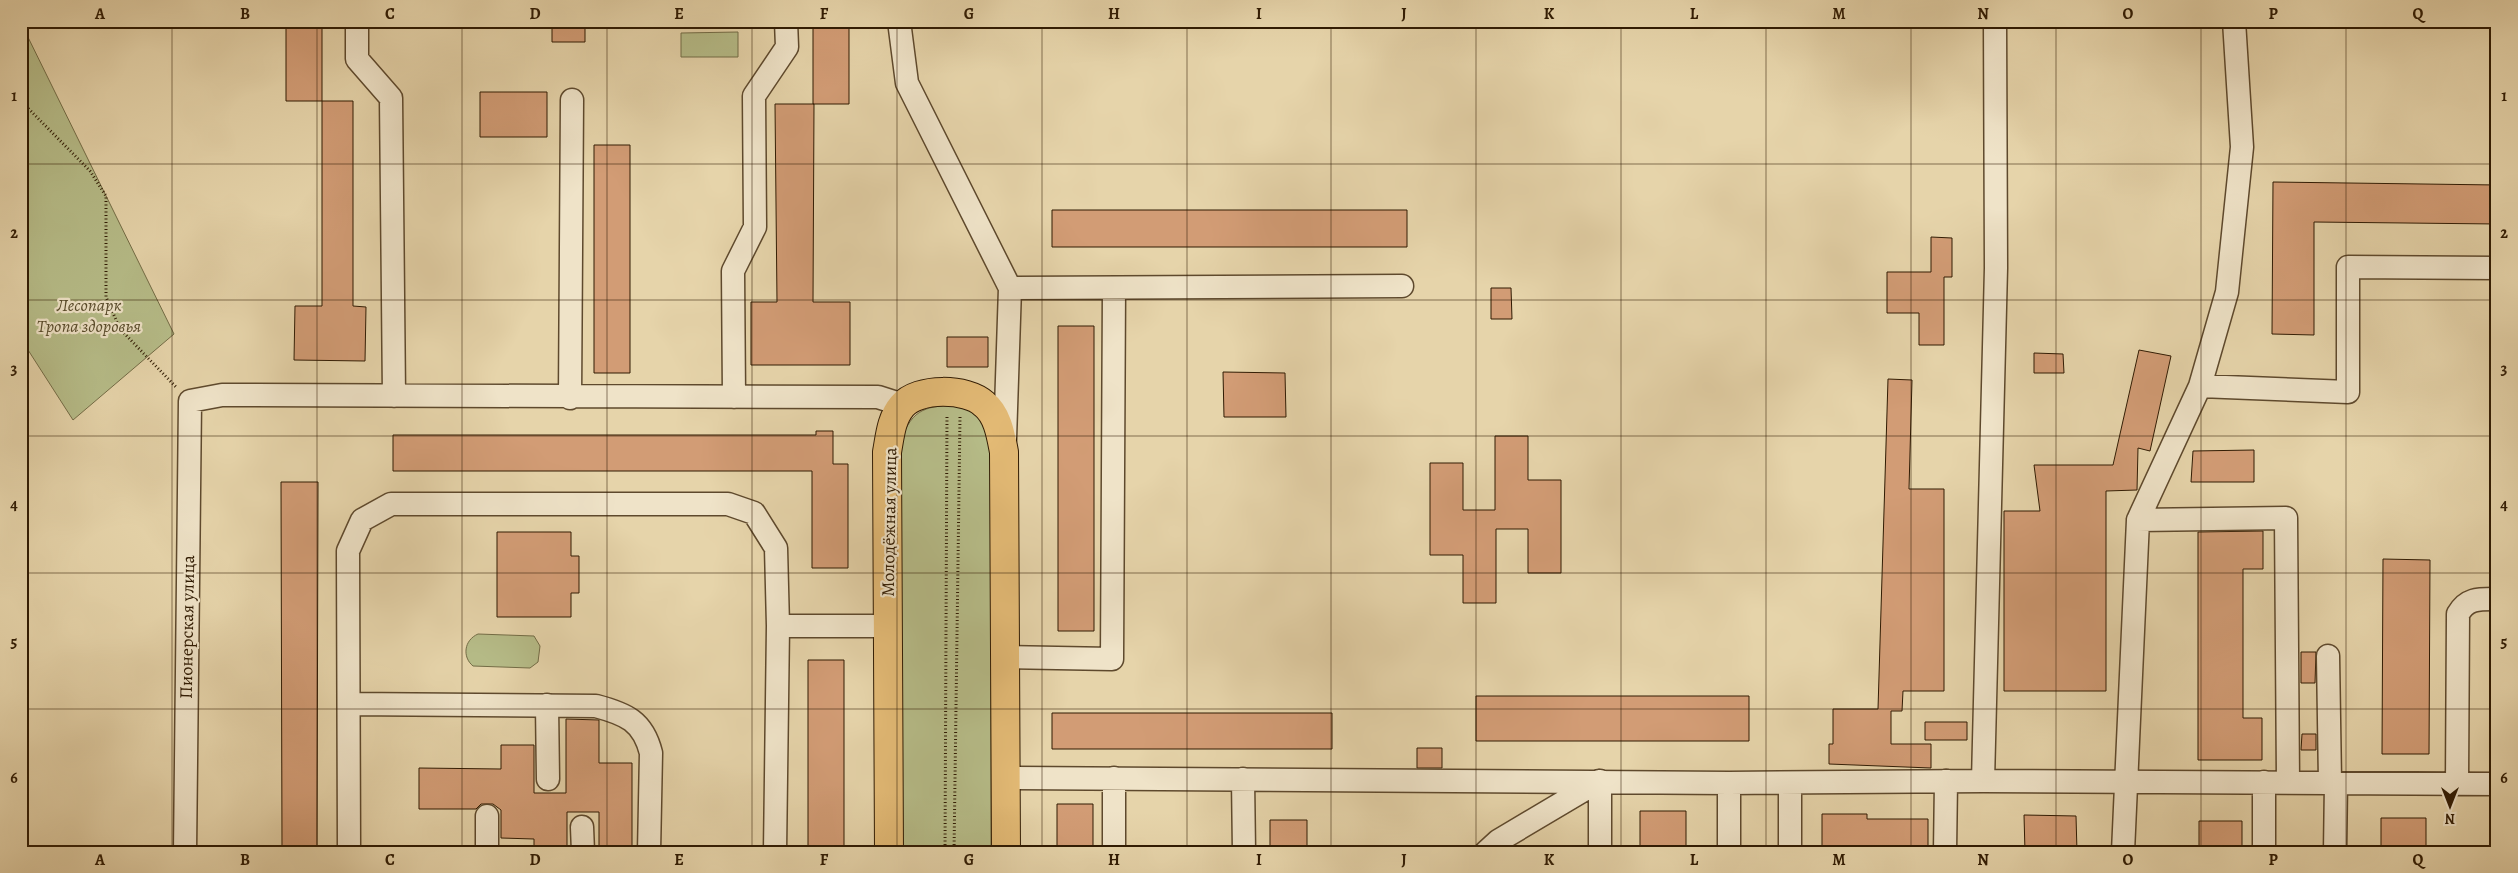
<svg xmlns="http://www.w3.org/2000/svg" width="2518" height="873" font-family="Alegreya,serif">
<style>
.green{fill:#b6bc88;stroke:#736c46}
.building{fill:#d29c75;stroke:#301b03}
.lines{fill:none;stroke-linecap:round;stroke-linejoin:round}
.minor-casing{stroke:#5e492d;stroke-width:25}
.major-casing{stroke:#301b03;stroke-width:30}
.path{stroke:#301b03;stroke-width:3;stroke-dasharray:1 2.5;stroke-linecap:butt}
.minor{stroke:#efe3c8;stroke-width:22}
.major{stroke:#e3ba75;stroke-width:28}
.grid{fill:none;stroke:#301b03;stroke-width:1;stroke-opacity:0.55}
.labels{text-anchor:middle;stroke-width:4.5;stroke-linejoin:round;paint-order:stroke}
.park-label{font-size:18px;font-style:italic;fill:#584b2b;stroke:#efe3c8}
.street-label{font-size:18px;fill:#301b03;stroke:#efe3c8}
.neatline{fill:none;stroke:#301b03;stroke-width:2}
.grid-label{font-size:16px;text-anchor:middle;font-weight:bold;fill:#301b03}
</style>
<rect width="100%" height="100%" fill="#e6d4aa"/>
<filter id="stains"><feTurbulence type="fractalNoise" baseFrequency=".004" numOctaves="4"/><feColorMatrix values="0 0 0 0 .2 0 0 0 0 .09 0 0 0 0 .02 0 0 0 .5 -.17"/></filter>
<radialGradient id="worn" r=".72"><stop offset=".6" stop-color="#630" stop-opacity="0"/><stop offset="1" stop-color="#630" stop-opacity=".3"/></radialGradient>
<!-- green -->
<path class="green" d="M21,23l153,311 -101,86 -52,-81z
M738,32v25h-57v-24z
M960,405c19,11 26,16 31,38v409h-89l-1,-411c11,-34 27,-35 59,-36z
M478,634l56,2 6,10 -2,16 -8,6 -57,-2c-11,-9 -9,-26 5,-32z"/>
<!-- building -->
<path class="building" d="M286,21h36v80h-36z
M552,21h33v21h-33z
M813,21h36v83h-36z
M480,92h67v45h-67z
M322,101h31v205l13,1 -1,54 -71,-1 1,-54h27z
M775,104h39l-1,198h37v63h-99v-63h26z
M594,145h36v228h-36z
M2273,182l224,3v39l-183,-2v113l-42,-1z
M1052,210h355v37h-355z
M1931,237l21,1v39h-8v68h-25v-32h-32v-41h44z
M1491,288h20l1,31h-21z
M1058,326h36v305h-36z
M947,337h41v30h-41z
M2139,350l32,6 -21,95 -12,-3 -1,42 -31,1v200h-102v-180h36l-6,-46h79z
M2034,353l29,1 1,19h-30z
M1223,372l62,1 1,44h-62z
M1888,379l24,1 -3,109h35v202h-41l-1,20h-11v33h40v24l-102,-4v-20h4v-35h45z
M816,431h17v33h15v104h-36v-97h-419v-36h423z
M1495,436h33v44h33v93h-33v-44h-32v74h-33v-48h-33v-92h33v47h32z
M2254,450v32h-63l2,-31z
M281,482h37l-1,370h-35z
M2263,531v38h-20v149h19v42h-64v-228z
M497,532h74v24h8v37h-8v24h-74z
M2383,559l47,1 -1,194h-47z
M2301,652h15l-1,31h-14z
M808,660h36v192h-36z
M1476,696h273v45h-273z
M1052,713h280v36h-280z
M566,719l33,1v43h33v89h-33v-40h-32v40h-33v-13l-33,-1v-28l-8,-6h-12l-5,5h-57v-41l82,1v-24h33v48h32z
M1925,722h42v18h-42z
M2302,734h14v16h-15z
M1417,748h25v20h-25z
M1057,804h36v48h-36z
M1640,811h46v41h-46z
M1822,814h45v5h61v33h-106z
M2024,815l52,1 1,36h-52z
M2381,818h45v34h-45z
M1270,820h37v32h-37z
M2199,821h43v31h-43z"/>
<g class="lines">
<!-- minor casing -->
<g class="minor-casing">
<path id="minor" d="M357,21v38l34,39 3,298
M899,21l8,62 103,205
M2200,386l27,-94 15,-145 -8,-126
M734,397l-1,-126 22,-44 -1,-131 33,-49 -1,-26
M570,398l2,-298
M1005,439l5,-151 392,-2
M2138,520l148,-2 2,264
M778,626h110
M2328,656l2,126
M1005,657l107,2 2,-371
M349,704l247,2c30,8 47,15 55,47l-2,99
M547,705l1,74
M1005,778l724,5 254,-2 514,3
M1243,779l1,73
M1983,781l13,-513 -1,-247
M1729,783v69
M1790,783v69
M2457,784l1,-170c9,-16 21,-15 39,-15
M487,816v36
M582,827l1,25
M185,852l5,-451 32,-6 656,2 25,8
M349,852l-1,-301 14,-31 29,-16h337l26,9 22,35 2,78 -3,226
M1114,852v-74
M1486,852l12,-11 101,-60
M1600,852v-71
M1945,852l1,-71
M2123,852l15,-332 62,-134 148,6v-125l149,1
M2264,852v-70
M2335,852l1,-70"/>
</g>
<!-- major casing -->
<g class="major-casing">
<path id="major" d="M889,852l-2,-400c3,-16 4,-33 15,-46 16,-19 65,-18 82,-2 14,11 17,32 20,48l2,400"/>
</g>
<!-- path -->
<path class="path" d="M21,101l69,70 16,25v101l14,32 56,58
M945,852l2,-437
M954,852l6,-435"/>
<!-- minor -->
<use href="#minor" class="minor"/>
<!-- major -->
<use href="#major" class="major"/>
</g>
<!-- grid -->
<path class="grid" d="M172,21v831M317,21v831M462,21v831M607,21v831M752,21v831M897,21v831M1042,21v831M1187,21v831M1331,21v831M1476,21v831M1621,21v831M1766,21v831M1911,21v831M2056,21v831M2201,21v831M2346,21v831M21,164h2476M21,300h2476M21,436h2476M21,573h2476M21,709h2476"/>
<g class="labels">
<!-- park labels -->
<g class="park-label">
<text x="89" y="311">Лесопарк<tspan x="89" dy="21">Тропа здоровья</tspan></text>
</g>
<!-- street labels -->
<g class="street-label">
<text transform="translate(889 522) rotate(-89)" y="6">Молодёжная улица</text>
<text transform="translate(187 627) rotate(-89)" y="6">Пионерская улица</text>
</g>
</g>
<!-- margin -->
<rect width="2518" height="873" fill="none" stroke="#e6d4aa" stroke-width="55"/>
<!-- north arrow -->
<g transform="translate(2450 806) rotate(180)" stroke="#efe3c8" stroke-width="4" paint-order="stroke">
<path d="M0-4L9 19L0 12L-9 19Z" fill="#301b03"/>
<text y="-8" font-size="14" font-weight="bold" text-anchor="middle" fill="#301b03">N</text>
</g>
<rect x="28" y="28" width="2462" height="818" class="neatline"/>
<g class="grid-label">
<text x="100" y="19">A</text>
<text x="245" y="19">B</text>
<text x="390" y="19">C</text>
<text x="535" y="19">D</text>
<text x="679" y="19">E</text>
<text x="824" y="19">F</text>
<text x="969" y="19">G</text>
<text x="1114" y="19">H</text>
<text x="1259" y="19">I</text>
<text x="1404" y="19">J</text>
<text x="1549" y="19">K</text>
<text x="1694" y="19">L</text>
<text x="1839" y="19">M</text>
<text x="1983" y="19">N</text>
<text x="2128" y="19">O</text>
<text x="2273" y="19">P</text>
<text x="2418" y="19">Q</text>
<text x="14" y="101">1</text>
<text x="2504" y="101">1</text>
<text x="14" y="238">2</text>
<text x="2504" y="238">2</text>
<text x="14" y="374">3</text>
<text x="2504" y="374">3</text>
<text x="14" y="510">4</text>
<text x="2504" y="510">4</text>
<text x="14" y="647">5</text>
<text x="2504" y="647">5</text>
<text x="14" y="783">6</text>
<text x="2504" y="783">6</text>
<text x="100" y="865">A</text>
<text x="245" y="865">B</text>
<text x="390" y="865">C</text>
<text x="535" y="865">D</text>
<text x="679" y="865">E</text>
<text x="824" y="865">F</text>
<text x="969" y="865">G</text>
<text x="1114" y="865">H</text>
<text x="1259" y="865">I</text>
<text x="1404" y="865">J</text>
<text x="1549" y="865">K</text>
<text x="1694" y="865">L</text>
<text x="1839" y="865">M</text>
<text x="1983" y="865">N</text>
<text x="2128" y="865">O</text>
<text x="2273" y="865">P</text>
<text x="2418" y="865">Q</text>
</g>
<rect width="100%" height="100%" filter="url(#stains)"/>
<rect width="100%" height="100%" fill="url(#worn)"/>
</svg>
